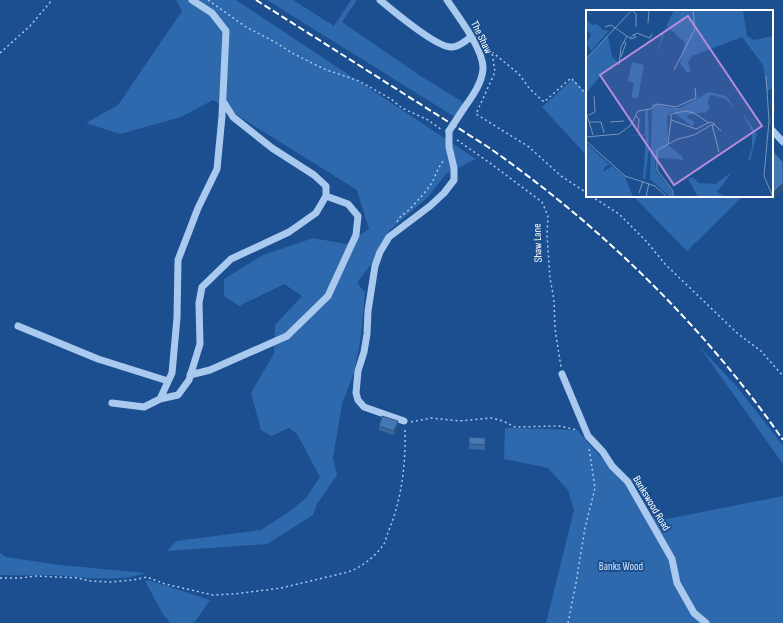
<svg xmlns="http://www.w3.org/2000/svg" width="783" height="623" font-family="'Sofia Sans Condensed',sans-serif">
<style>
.green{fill:#2e69ad}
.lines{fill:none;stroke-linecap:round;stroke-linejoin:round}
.path{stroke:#a9c9ee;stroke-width:1.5;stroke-dasharray:2 3;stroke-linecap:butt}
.minor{stroke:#a9c9ee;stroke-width:7}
.rail{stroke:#fff;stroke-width:2;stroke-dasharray:7 3;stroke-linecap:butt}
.minor-bridge{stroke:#a9c9ee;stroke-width:7}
.wall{fill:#3a679d}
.shaded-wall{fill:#305480}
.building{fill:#4478b7;stroke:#305480}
.labels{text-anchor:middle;stroke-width:4;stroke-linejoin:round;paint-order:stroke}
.street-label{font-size:11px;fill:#fff;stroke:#1b4f8f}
.park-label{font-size:11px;fill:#cfe3fa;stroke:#1b4f8f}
.inset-road{fill:none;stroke:#7695bc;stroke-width:1}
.view{fill:#b68bdc;fill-opacity:0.15;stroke:#b68bdc;stroke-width:2}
.inset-edge{fill:none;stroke:#fff;stroke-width:2}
</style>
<rect width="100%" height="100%" fill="#1b4f8f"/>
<!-- green -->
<path class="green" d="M176,0h60l240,159 -30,15 -18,23 -39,34 -17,32 -15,20 8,9 -4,44 -7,37 -12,31 -9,54 4,17 -20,29 -4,11 -46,29 -100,7 9,-10 85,-11 32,-21 13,-11 14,-21 -23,-43 -8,-6 -18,8 -10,-6 -10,-37 23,-40 1,-28 27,-29 -18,-12 -45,22 -15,-10v-17l39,-24 50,-17 33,6 23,-15 -12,-39 -144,-90 -32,17 -61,17 -34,-11 32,-18 64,-94z
M267,0h26l41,26 17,-26h6l-15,22 77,53 44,27 -8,15z
M573,79l14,15v62l-45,-49z
M633,196h107l2,1 -55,54z
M699,346l38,41 38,48 8,11v18z
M505,428l72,2 80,91 126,-25v127h-237l28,-113 -6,-20 -20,-22 -44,-9z
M0,553l6,4 54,8 86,8c-31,10 -62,4 -94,2 -17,0 -35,1 -52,0z
M148,580l62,20 -16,23h-24l-7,-9 -18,-33z"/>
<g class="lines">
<!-- path -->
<path class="path" d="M208,0l38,27 29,15 17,11 32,16 35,12 32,18 11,9 26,12 14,10
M485,48l7,4 3,20 -19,42 53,33 32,29 26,17
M492,52l27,22 10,14 15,14 27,-24 16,17
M0,53l30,-27 22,-26
M457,140l33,23 52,39 6,14 -1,19 3,43 4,22 1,29 6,38
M591,196l28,18 28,28 18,22 72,69 24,18 22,25
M397,222c3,-7 9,-9 13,-13 7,-8 15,-16 21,-25 5,-8 7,-18 14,-25
M411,422l20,-4 28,3 32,-3 12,3 12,6 44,-1 19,4
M0,578h20l16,-2 42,2 11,3 21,1 23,-2 14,-3 18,7 48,11 21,-1 47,-6 67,-16c14,-5 27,-15 36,-28 2,-4 3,-10 5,-14 13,-32 17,-68 16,-102
M568,623l8,-40 9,-55 10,-40 -6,-40"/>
<!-- minor -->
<path class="minor" d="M380,0c12,10 58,49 72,47 7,0 13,-6 19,-10
M447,0c11,16 37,50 36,69 -1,14 -11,28 -19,39
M772,130l11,12
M18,326l80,33 70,22
M562,374l26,62 15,16 9,14 16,16 44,77 5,24 17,30 12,10
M190,375l20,-5 77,-34 41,-40 28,-61 2,-19 -10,-12 -22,-8
M160,399l18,-4 11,-15 11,-36 -1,-41 3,-16 29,-28 58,-27 27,-19 10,-17v-10l-12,-11 -42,-27 -39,-31 -10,-16
M112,403l32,4 16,-8 12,-26 5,-55 1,-58 20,-52 19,-39 5,-53 4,-85 -14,-18 -20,-13
M404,421l-40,-14 -6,-7 -2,-7 2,-22 6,-19 3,-18 1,-23 7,-45 5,-14 9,-15 41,-31 14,-13 10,-13v-12l-5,-21v-16"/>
<!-- rail -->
<path class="rail" d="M256,0l232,147c112,78 217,180 295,293"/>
<!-- minor-bridge -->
<path class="minor-bridge" d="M449,131l15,-23"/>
</g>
<!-- wall -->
<path class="wall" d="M772,150l11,12 -9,36 -2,-2z
M379,426h19l-4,9 -15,-5z
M469,437l16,1v12l-16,-1z"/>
<!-- shaded-wall -->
<path class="shaded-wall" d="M775,105v7l-3,2v-6z
M783,183v7l-9,8v-6z
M398,421v5l-4,9v-4z"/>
<!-- building -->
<path class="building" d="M772,102l3,3 -3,3z
M772,150l11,12v21l-9,9 -2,-2z
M382,416l16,5 -4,10 -15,-5z
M469,437l16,1v7l-16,-1z"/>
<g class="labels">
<!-- street labels -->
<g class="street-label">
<text transform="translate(482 37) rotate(64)" y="4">The Shaw</text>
<text transform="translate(537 243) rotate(-92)" y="4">Shaw Lane</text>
<text transform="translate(652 503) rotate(59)" y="4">Bankswood Road</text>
</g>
<!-- park labels -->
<g class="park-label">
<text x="621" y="570">Banks Wood</text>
</g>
</g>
<!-- overview -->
<g transform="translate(586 10)">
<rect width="187" height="187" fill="#1b4f8f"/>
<path d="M88,0h69l4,26 7,4 19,-4v52l-6,3 -4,-26 -21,-28 -50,19 -4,7 3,8 -4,2 -7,-10 5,-20 -18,-17 -10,28 5,-19zM0,10l7,5 4,-1 6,6 6,1 -18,20 -5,-8 5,-8 -5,-6zM22,25l4,22 6,5 -14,10 -18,21v-33zM46,52l12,3 -6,34 -7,-2 3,-14 -6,-2zM123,82l17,4 10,13 -12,-11 -13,-3 -4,7 3,5 -4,5 -19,3 1,3 7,4 -3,5 -20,-16 -5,6 1,28 14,11 2,5 -6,-2 -19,-1 -2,4 -2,-2 1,11 16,20v5l-2,1 -20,-18 2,-76 18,5h10zM59,100h3l1,39 -4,31 -2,-2 3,-42h-17l16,-1zM155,100l16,24 -7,27 -2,-1 4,-12v-17zM0,133l24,22 -5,1 -2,6 9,-6 13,11 8,20h-47zM146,162l-15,20 9,5h-28l-10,-18 5,-2 6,6 16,1z" fill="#2e69ad"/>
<path class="inset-road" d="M62,13l1,-13M19,17l6,-2 20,14 5,-2 -3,-3M44,28l7,-5 13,5 2,-4M35,47l5,-14 -2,-2M0,49l46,-49 4,4v13M33,55l2,-18 6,-11M88,60l21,-41 -2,-19M180,66l3,45 -5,55 9,21M0,102l7,23M3,105l6,-3 -1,-16M49,105l4,4 -1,13M85,110v-6l14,-3 9,2 15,10M4,112h11l3,11M24,112l14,-1M126,115l7,27M0,127l33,-3 12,-9 7,-14 12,-2 7,-5 19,3 20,-9 -1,-10M0,131l39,35 30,10 12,11M82,134l3,-24 25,9 14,-7 5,2M53,183l4,-12M60,187l3,-14M87,187v-6l-16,-21v-20l21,-11 16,-4 17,-10h4l6,6"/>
<path class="view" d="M102,6l74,110 -88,59 -74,-110z"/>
<rect width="187" height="187" class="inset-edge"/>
</g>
</svg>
